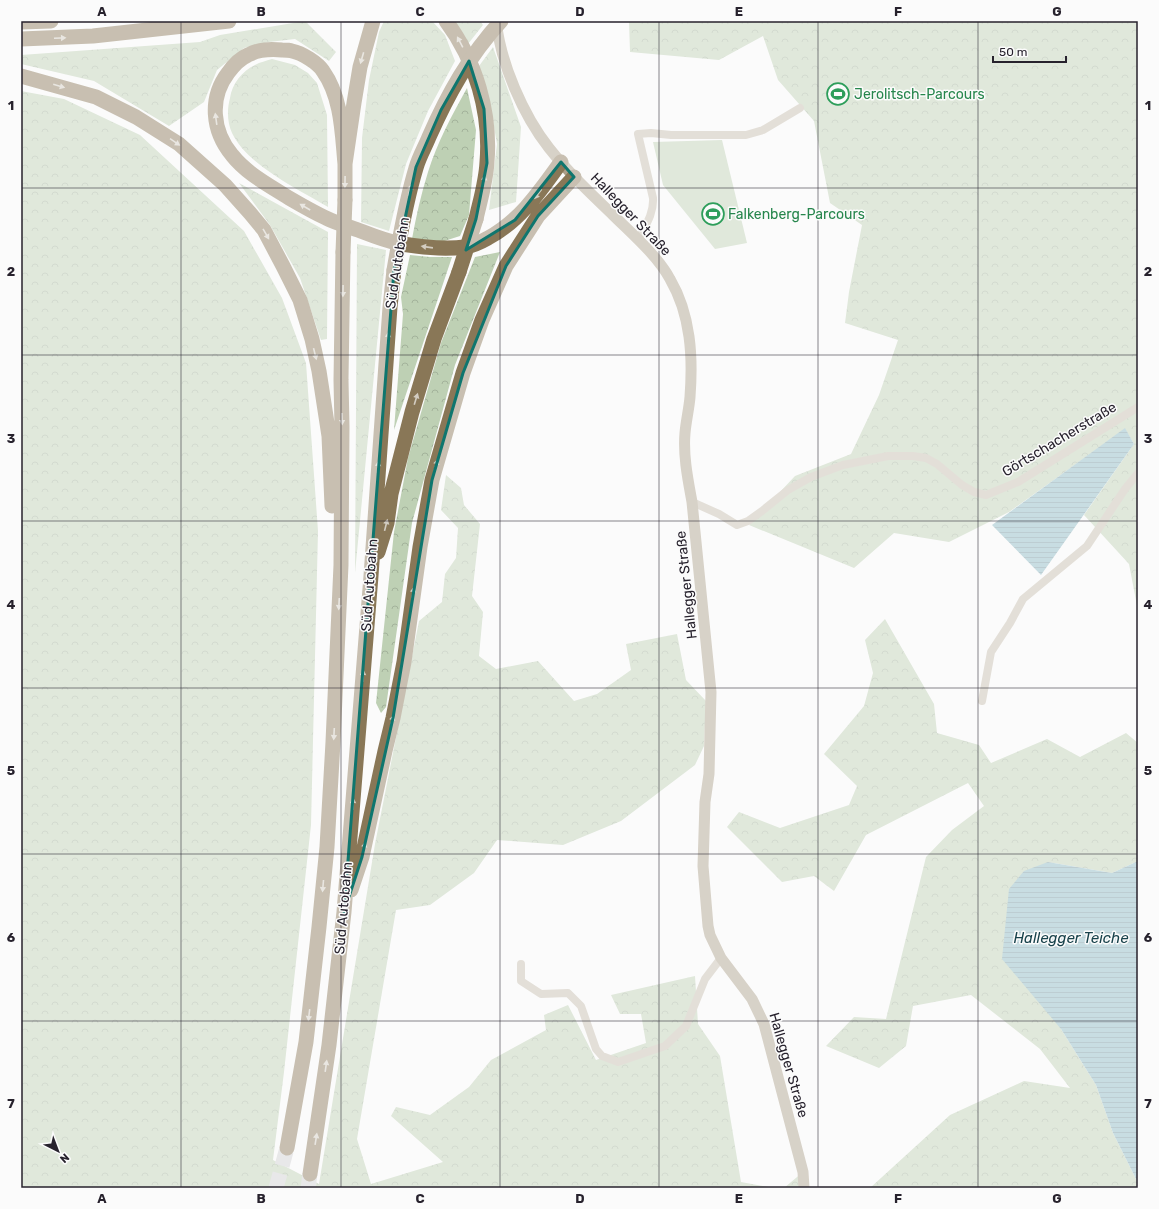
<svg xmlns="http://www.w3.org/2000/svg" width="1159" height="1209" font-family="Rubik,sans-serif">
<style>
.green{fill:#bed0b4}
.forest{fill:url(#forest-crowns)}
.water{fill:url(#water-rules)}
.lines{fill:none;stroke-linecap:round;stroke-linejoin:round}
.motorway-tunnel{stroke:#d1d0d2;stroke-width:15;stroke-dasharray:15 8;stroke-linecap:butt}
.minor{stroke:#c6bdae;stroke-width:8}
.secondary{stroke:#ac9f89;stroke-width:11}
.motorway{stroke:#897757;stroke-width:15}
.motorway-bridge{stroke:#897757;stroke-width:15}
.oneway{fill:#d3cdc2}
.marked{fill:none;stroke:#0f766e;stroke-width:3;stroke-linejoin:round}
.grid{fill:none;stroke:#27222d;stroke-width:1;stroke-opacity:0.55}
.labels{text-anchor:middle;stroke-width:3;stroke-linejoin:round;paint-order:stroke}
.leisure-label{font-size:14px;fill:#27864d;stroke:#fbfbfb;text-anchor:start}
.street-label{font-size:14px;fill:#27222d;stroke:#fbfbfb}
.water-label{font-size:15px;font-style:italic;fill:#18424b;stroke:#fbfbfb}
.neatline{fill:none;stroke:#27222d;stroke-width:1.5}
.grid-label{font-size:13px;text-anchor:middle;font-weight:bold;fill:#27222d}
</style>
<defs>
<pattern id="forest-crowns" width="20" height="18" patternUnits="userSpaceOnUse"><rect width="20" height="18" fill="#bed0b4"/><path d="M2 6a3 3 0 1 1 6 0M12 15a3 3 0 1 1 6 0" fill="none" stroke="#a3b29b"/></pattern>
<pattern id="water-rules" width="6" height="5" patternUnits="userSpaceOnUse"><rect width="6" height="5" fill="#8ab8c3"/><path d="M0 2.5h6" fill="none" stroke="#71959f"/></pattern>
</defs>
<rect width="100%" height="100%" fill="#fbfbfb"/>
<!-- green -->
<path class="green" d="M722,140l25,103 -32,6 -52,-64 -10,-43z"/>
<!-- forest -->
<path class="forest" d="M305,21l31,31 -7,9 -34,-22 -26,3 -25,6 -27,22 -13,32 -35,24 -75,-45 -73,-17v-9l179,-13 20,-7z
M384,21h48l13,14 10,26 -27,50 -22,53 -17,67 -28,-9 1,-84 7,-58 10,-48z
M453,21h27l3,4 -15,19z
M629,21h509v590l-9,-47 -45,-49 50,-71 -9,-15 -116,83 -60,30 -55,-9 -40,35 -105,-43 46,-49 56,-22 28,-59 19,-55 -53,-17 4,-31 13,-67 -32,-22 -16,-82 -36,-41 -15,-44 -44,24 -89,-8z
M493,47l28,80 -5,75 -27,8 8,-66 -6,-34 -12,-44z
M272,59l23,6 13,8 9,10 10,32 1,92c-30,-18 -81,-42 -96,-74 -5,-11 -5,-24 -2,-35 2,-14 12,-27 25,-33 5,-3 11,-4 17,-6z
M467,88l9,42 -7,85 -9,21 -22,7 -26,-4c4,-22 9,-45 16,-67 9,-29 24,-57 39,-84z
M21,91l43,8 76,36 104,96 38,67 24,65 12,168 -7,294 -27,247 -11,88 46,24 56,-340 44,-223 23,-19 3,-28 11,-16 2,-30 -17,-18 5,-35 15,13 3,17 16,19 -8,72 11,16 -4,44 17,13 42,-8 36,40 23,-7 34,-24 -5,-26 51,-10 9,46 20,21 -2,45 -9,19 -74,56 -58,24 -66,-5 -23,33 -44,32 -34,5 -39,229 14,45 72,-22 -52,-46 5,-9 34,8 39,-28 22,-27 55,-30 -2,-15 24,-10 28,55 50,-17 -5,-29h-21l-9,-19 84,-19 3,48 22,32 21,126 33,6h-753z
M239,183l89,49 -1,107 -6,1 -21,-62 -30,-53z
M357,244l29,6 -31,323z
M500,252l-45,113 -43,158 -26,184 -5,6 -5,-10 18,-171 14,-74 33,-115 34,-86z
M410,255l20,2h22l-58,173 9,-116 -2,-17z
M885,619l49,85 3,29 42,12 12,18 56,-24 33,18 46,-24 12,10v118l-26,12 -64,-11 13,167 35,56 17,48 25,50 -2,5h-266l80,-73 74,-34 46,7 -30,-39 -69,-54 -58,11 -7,40 -27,22 -53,-22 28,-29 32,2 40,-162 26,-27 32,-24 -16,-23 -102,52 -32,56 -20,-15 -32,6 -55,-55 12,-15 41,16 69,-23 8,-19 -33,-32 40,-48 9,-33 -8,-33z
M803,1172l1,16h-20z"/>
<!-- water -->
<path class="water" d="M1125,428l9,16 -93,131 -49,-50z
M1138,861v322l-25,-50 -17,-48 -35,-56 -59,-70 7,-70 15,-18 24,-9 64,11z"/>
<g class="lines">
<!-- motorway-tunnel -->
<path class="motorway-tunnel" d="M276,1188l11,-40
M308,1188l2,-14"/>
<!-- minor -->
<path class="minor" d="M638,240c7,-14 16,-26 15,-42l-15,-64 13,-1 20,2h75l17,-5 37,-22
M692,502l27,12 18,11 11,-4 14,-10 26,-21 23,-13 32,-12 45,-9h25l13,2 11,6 25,21 12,7 12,3 32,-13 120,-75
M982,701l9,-49 19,-29 13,-24 64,-53 38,-57 13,-16
M521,964v17l20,13 27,-1 13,13 15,43 6,7 16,6 47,-16 21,-20 19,-47 16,-21"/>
<!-- secondary -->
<path class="secondary" d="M496,21c5,43 27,94 53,127 19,24 41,45 63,66 19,19 45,41 58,65 21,36 23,78 20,118 -1,12 -4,24 -5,36 -2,23 3,47 7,69l19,190 -2,82 -4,28 -2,64 5,60 2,9 11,23 31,41 12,25 39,148 1,16"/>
<!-- motorway -->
<path class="motorway" d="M446,21c30,40 45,92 41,141 -1,20 -7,39 -11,57
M21,22l30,-1
M21,39l72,-3 136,-15
M21,76l75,21 40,20 43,27 46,41 25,28 14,17 19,36 17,34 12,39 7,32 10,65 3,70
M345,164c-3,-31 -3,-66 -22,-93 -5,-8 -21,-18 -31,-20 -3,-1 -7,-1 -10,-1 -12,-1 -23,-1 -34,5 -7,3 -15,11 -20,18 -19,25 -16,58 4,82 15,19 37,30 57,43 12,7 24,14 37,20 10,5 21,8 32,12 13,5 25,10 39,13 23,4 45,7 68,4 8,-1 16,-5 23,-9 32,-17 52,-47 73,-76
M345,200v-36l9,-61 6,-36 13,-46
M378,552l9,-29 4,-29 21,-82 22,-73 25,-67
M351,890l11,-33 23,-106 8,-33 11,-56 16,-115 12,-67 31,-107 19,-53 24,-54 32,-50 36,-39
M287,1148l19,-106 13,-115 8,-80 6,-105 8,-177 1,-138 -1,-47 2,-128
M310,1174l19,-129 15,-133 27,-336 19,-269 4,-37"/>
<!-- motorway-bridge -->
<path class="motorway-bridge" d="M343,252l2,-52
M394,270c6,-35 12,-69 22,-102 3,-11 9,-21 13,-31 19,-43 40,-81 72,-116
M459,272l17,-53"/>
</g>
<!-- one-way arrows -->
<defs><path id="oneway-solid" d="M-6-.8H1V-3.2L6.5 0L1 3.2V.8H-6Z"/></defs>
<g class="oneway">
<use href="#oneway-solid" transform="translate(60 38) rotate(-2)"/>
<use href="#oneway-solid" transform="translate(460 42) rotate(-118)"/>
<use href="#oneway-solid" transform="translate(362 58) rotate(106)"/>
<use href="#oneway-solid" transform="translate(59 86) rotate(16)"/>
<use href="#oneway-solid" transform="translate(216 119) rotate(-98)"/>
<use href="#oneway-solid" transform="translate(175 142) rotate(34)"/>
<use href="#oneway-solid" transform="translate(484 181) rotate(-81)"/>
<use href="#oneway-solid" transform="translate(345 182) rotate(91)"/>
<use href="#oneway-solid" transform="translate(410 190) rotate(-76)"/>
<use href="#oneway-solid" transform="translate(538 194) rotate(127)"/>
<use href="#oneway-solid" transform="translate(305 207) rotate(-150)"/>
<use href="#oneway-solid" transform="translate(266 234) rotate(60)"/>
<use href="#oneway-solid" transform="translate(427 247) rotate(-172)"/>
<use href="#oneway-solid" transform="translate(343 291) rotate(91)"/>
<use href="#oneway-solid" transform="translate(388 338) rotate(-86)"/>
<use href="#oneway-solid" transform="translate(315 354) rotate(76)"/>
<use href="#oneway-solid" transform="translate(416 399) rotate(-73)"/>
<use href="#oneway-solid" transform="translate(342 419) rotate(88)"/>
<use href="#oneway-solid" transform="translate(436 465) rotate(-74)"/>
<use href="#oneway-solid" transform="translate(378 467) rotate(-86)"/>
<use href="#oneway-solid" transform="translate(386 525) rotate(-76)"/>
<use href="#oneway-solid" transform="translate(413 593) rotate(-82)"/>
<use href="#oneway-solid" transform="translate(339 604) rotate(93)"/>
<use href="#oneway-solid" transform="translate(363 676) rotate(-85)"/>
<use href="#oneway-solid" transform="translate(392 721) rotate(-77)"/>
<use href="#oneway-solid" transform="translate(334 734) rotate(93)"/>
<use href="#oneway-solid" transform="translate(353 804) rotate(-86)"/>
<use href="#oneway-solid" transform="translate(364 848) rotate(-78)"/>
<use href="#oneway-solid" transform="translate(323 886) rotate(95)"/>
<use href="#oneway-solid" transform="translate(309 1015) rotate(97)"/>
<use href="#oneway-solid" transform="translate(326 1066) rotate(-82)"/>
<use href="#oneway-solid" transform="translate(316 1139) rotate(-81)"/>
</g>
<!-- marked area -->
<path d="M0 0H1159V1209H0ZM469,61l15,48 3,54 -11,56 -10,31 49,-30 46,-58 13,15 -36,39 -32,50 -43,107 -31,107 -39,238 -31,139 -18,55 50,-642 22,-103 25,-57z" fill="#fbfbfb" fill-opacity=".55" fill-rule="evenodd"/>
<path class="marked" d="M469,61l15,48 3,54 -11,56 -10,31 49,-30 46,-58 13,15 -36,39 -32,50 -43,107 -31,107 -39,238 -31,139 -18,55 50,-642 22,-103 25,-57z"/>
<!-- grid -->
<path class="grid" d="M181,21v1167M341,21v1167M500,21v1167M659,21v1167M818,21v1167M978,21v1167M21,188h1117M21,355h1117M21,521h1117M21,688h1117M21,854h1117M21,1021h1117"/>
<!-- icons -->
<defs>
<g id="stadium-ring" transform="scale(1.15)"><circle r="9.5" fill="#fbfbfb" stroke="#2e9e5b" stroke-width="1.5"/><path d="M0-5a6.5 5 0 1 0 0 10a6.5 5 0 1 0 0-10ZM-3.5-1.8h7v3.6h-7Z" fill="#2e9e5b"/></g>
</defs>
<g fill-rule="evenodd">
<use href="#stadium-ring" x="838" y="94"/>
<use href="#stadium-ring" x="713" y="214"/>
</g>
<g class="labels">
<!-- leisure labels -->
<g class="leisure-label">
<text x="854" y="99">Jerolitsch-Parcours</text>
<text x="728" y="219">Falkenberg-Parcours</text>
</g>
<!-- street labels -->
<g class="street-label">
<text transform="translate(631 214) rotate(46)" y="5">Hallegger Straße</text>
<text transform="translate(397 263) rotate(-81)" y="5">Süd Autobahn</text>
<text transform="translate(1059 439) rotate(-31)" y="5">Görtschacherstraße</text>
<text transform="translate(369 585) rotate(-86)" y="5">Süd Autobahn</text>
<text transform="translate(686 585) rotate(-96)" y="5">Hallegger Straße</text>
<text transform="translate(343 908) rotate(-85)" y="5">Süd Autobahn</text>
<text transform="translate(789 1065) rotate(74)" y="5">Hallegger Straße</text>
</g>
<!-- water labels -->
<g class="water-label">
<text x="1071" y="943">Hallegger Teiche</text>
</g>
</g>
<!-- border -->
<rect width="1159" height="1209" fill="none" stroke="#fbfbfb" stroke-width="44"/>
<!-- north arrow -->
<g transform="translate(58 1151) rotate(138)" stroke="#fbfbfb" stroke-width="3" paint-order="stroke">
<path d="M0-3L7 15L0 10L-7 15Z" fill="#27222d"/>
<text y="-6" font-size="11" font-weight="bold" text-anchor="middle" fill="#27222d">N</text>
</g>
<!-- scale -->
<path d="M993 56v6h73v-6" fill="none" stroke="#27222d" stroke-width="2"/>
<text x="999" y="56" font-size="12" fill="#27222d" stroke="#fbfbfb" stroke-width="3" paint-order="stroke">50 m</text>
<rect x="22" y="22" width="1115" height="1165" class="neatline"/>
<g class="grid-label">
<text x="102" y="16">A</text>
<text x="261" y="16">B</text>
<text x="420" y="16">C</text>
<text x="580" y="16">D</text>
<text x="739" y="16">E</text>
<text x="898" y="16">F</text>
<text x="1057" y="16">G</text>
<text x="11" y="110">1</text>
<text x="1148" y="110">1</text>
<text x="11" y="276">2</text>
<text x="1148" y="276">2</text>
<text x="11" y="443">3</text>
<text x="1148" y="443">3</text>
<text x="11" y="609">4</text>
<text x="1148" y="609">4</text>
<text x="11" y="775">5</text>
<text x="1148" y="775">5</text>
<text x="11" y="942">6</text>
<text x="1148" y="942">6</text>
<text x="11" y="1108">7</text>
<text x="1148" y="1108">7</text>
<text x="102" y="1203">A</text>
<text x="261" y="1203">B</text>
<text x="420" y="1203">C</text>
<text x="580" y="1203">D</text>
<text x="739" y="1203">E</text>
<text x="898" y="1203">F</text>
<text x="1057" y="1203">G</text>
</g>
</svg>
